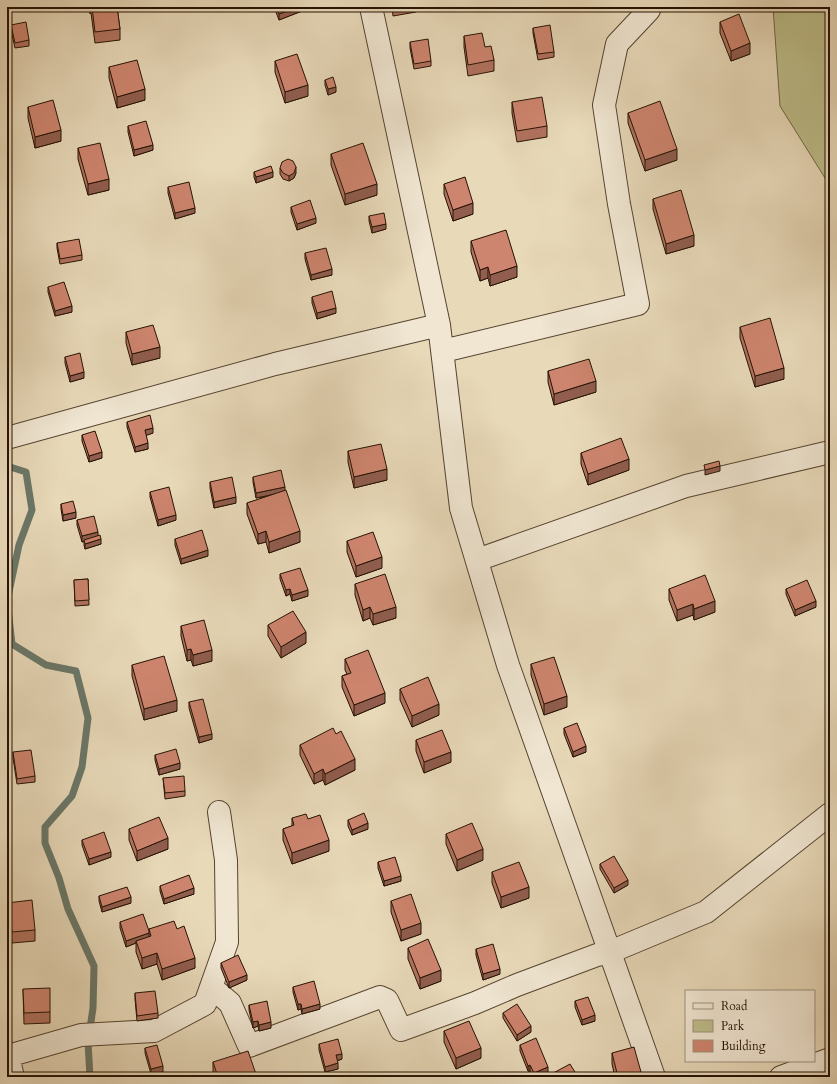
<svg xmlns="http://www.w3.org/2000/svg" width="837" height="1084" font-family="Cardo,serif">
<style>
.green{fill:#bdbd8a;stroke:#716846}
.lines{fill:none;stroke-linecap:round;stroke-linejoin:round}
.stream{stroke:#6a7768;stroke-width:7}
.minor-casing{stroke:#564430;stroke-width:24}
.minor{stroke:#f0e6d2;stroke-width:22}
.wall{fill:#b1725f;stroke:#251203}
.shaded-wall{fill:#905d4e;stroke:#251203}
.building{fill:#ce856f;stroke:#251203}
</style>
<rect width="100%" height="100%" fill="#e8d9b9"/>
<filter id="stains"><feTurbulence type="fractalNoise" baseFrequency=".005" numOctaves="4"/><feColorMatrix values="0 0 0 0 .2 0 0 0 0 .09 0 0 0 0 .02 0 0 0 .5 -.17"/></filter>
<radialGradient id="worn" r=".72"><stop offset=".6" stop-color="#630" stop-opacity="0"/><stop offset="1" stop-color="#630" stop-opacity=".3"/></radialGradient>
<!-- green -->
<path class="green" d="M773,7h57v179l-50,-80z"/>
<g class="lines">
<!-- stream -->
<path class="stream" d="M7,466l19,6 6,38 -13,35 -12,56 5,43 34,21 30,6 12,47 -6,49 -10,29 -27,31v16l14,35 9,31 26,57 -1,42 -5,34 2,35"/>
<!-- minor casing -->
<g class="minor-casing">
<path id="minor" d="M371,7l68,318 22,183 47,157 146,412
M443,351l195,-47 -19,-100 -15,-99 13,-61 32,-34
M7,438l268,-74 164,-39
M477,560l209,-74 144,-34
M211,987l19,16 19,43 131,-49 7,3 14,30 74,-27 42,-18 80,-30 13,-3 96,-40 124,-98
M13,1077l-5,-21 73,-21 73,-4 51,-27 22,-62 -1,-82 -7,-48
M781,1077l49,-18"/>
</g>
<!-- minor -->
<use href="#minor" class="minor"/>
</g>
<!-- wall -->
<path class="wall" d="M89,7h28l3,22v11l-25,3 -4,-30 -1,1z
M274,7h28v4l-23,9z
M392,7h24v5l-23,4z
M524,7h22l-21,4z
M720,22l30,32 -19,7 -11,-28z
M11,25l18,15v6l-14,2 -4,-18z
M533,28l21,24v5l-16,3 -5,-27z
M464,36l21,11 9,13v11l-26,5 -4,-29z
M410,42l21,19v5l-17,3 -4,-21z
M275,61l33,35 -23,7 -10,-31z
M109,67l36,33 -28,8 -8,-30z
M325,80l11,12 -8,3 -3,-10z
M512,102l35,24v11l-30,5 -5,-29z
M28,107l33,34 -26,7 -7,-30z
M628,113l49,47 -32,11 -17,-48z
M128,126l25,24 -19,6 -6,-24z
M78,148l31,42 -21,5 -10,-36z
M331,154l46,41 -32,10 -14,-40z
M280,168l16,5 -2,5 -5,3 -6,-2 -3,-5z
M254,172l19,5 -17,6 -2,-6z
M444,184l29,30 -20,7 -9,-27z
M168,187l27,26 -20,6 -7,-26z
M653,199l41,47 -28,8 -13,-45z
M291,207l25,16 -19,7 -6,-18z
M369,216l17,13 -14,4 -3,-12z
M471,241l46,36 -27,9 -2,-8 -8,3 -9,-29z
M57,243l25,12v5l-22,4 -3,-16z
M305,253l27,22 -21,5 -6,-21z
M48,287l24,25 -17,4 -7,-24z
M312,297l24,16 -19,6 -5,-16z
M740,327l44,52 -29,8 -15,-49z
M126,332l34,26 -28,7 -6,-22z
M65,357l19,21 -14,4 -5,-19z
M548,371l48,21 -42,13 -6,-23z
M127,422l26,11 -7,2 2,14 -13,3 -8,-25z
M82,435l20,23 -13,4 -7,-21z
M348,451l39,29 -33,8 -6,-26z
M581,453l48,17 -41,15 -7,-21z
M253,477l32,13 15,52 -31,11 -3,-11 -8,2 -11,-30v-11l23,-7 -14,2 -3,-16z
M210,482l26,21 -22,5 -4,-20z
M150,492l26,28 -18,6 -8,-29z
M61,504l15,14 -13,3 -2,-12z
M77,520l21,15 3,9 -16,5 -1,-4v-4l-2,1 -5,-17z
M175,539l33,17 -27,8 -6,-19z
M347,541l35,27 -26,9 -9,-25z
M280,574l28,22 -16,5 -2,-7 -4,2 -6,-17z
M88,579l1,26 -14,1 -1,-26z
M355,584l41,34 -23,7 -3,-7 -7,3 -8,-26z
M669,589l46,23 -21,8 -1,-5 -16,6 -8,-21z
M786,589l30,18 -21,9 -9,-22z
M268,625l38,18 -25,15 -13,-22z
M181,626l31,35 -19,5 -2,-6 -4,1 -6,-25z
M345,659l40,44 -31,13 -12,-29v-11l5,-2 -2,-4z
M531,664l36,43 -23,8 -13,-40z
M132,665l45,46 -33,9 -12,-44z
M400,689l39,26 -27,12 -12,-27z
M189,702l23,37 -13,4 -10,-35z
M564,728l22,24 -13,5 -9,-23z
M336,734l19,36 -30,15 -2,-5 -9,4 -14,-29v-10z
M416,740l35,22 -27,11 -8,-22z
M13,752l22,24v6l-18,2 -4,-26z
M155,755l25,14 -21,6 -4,-15z
M163,778l22,13v5l-20,3z
M292,818l37,33 -37,13 -9,-24v-11l9,-3z
M348,820l20,9 -16,6 -4,-9z
M129,829l39,20 -31,12 -8,-21z
M446,834l37,26 -26,11 -11,-27z
M82,840l29,17 -22,8 -7,-20z
M378,862l23,19 -17,5 -6,-18z
M600,864l28,21 -14,8 -14,-24z
M492,872l37,26 -28,10 -9,-25z
M160,886l34,8 -30,10 -4,-13z
M99,896l32,7 -29,9 -3,-11z
M391,901l30,33 -20,7 -10,-29z
M7,903l28,27v11l-23,2 -1,-8 -4,1z
M120,922l29,9v-2h28l18,39 -33,12 -5,-16 -15,5 -6,-17v-9l-10,4 -6,-19z
M408,948l33,33 -21,8 -12,-30z
M476,949l24,25 -17,6 -7,-25z
M221,963l26,17 -18,8 -8,-20z
M293,987l27,22 -18,5 -1,-5 -3,1 -5,-18z
M23,989l27,23v11l-26,1z
M135,993l23,20v5l-21,3 -2,-22z
M575,1001l20,20 -13,4 -7,-18z
M249,1005l22,23 -12,3 -1,-5 -5,2 -4,-18z
M503,1013l28,19 -14,9 -14,-23z
M444,1031l37,27 -25,11 -12,-27z
M319,1044l23,15 -5,2 1,8 -13,3 -6,-22z
M520,1045l28,28 -10,4h-5l-3,-6h-2l-8,-20z
M145,1048l18,24 -12,2 -6,-21z
M612,1053l29,24h-26l-3,-13z
M213,1062l44,15h-42l-2,-4z"/>
<!-- shaded-wall -->
<path class="shaded-wall" d="M298,7h4v4l-23,9v-6z
M750,43v11l-19,7v-10z
M308,85v11l-23,7v-11z
M336,87v5l-8,3v-6z
M145,89v11l-28,8v-11z
M61,130v11l-26,7v-11z
M153,145v5l-19,6v-6z
M677,149v11l-32,11v-11z
M296,167v6l-2,5 -5,3v-5z
M273,172v5l-17,6v-6z
M109,179v11l-21,5v-11z
M377,184v11l-32,10v-11z
M473,203v11l-20,7v-11z
M195,208v5l-20,6v-6z
M316,218v5l-19,7v-6z
M386,224v5l-14,4v-6z
M694,235v11l-28,8v-10z
M517,266v11l-27,9v-11z
M488,267v11l-8,3v-11z
M332,269v6l-21,5v-5z
M72,306v6l-17,4v-5z
M336,308v5l-19,6v-6z
M160,347v11l-28,7v-11z
M784,368v11l-29,8v-11z
M84,372v6l-14,4v-6z
M596,381v11l-42,13v-11z
M153,428v5l-8,3v-6z
M148,443v6l-13,3v-5z
M102,452v6l-13,4v-6z
M629,459v11l-41,15v-11z
M720,466v5l-15,4v-5z
M387,469v11l-33,8v-11z
M285,487v5l-29,6v-5z
M236,497v6l-22,5v-6z
M76,512v6l-13,3v-6z
M176,515v5l-18,6v-6z
M266,531v11l-8,2v-10z
M300,531v11l-31,11v-11z
M98,532v6l-16,4v-6z
M101,539v5l-16,5v-5z
M208,550v6l-27,8v-5z
M382,557v11l-26,9v-11z
M290,589v5l-4,2v-6z
M308,590v6l-16,5v-6z
M715,601v11l-21,8v-11z
M816,601v6l-21,9v-6z
M693,604v11l-16,6v-11z
M370,607v11l-7,3v-11z
M396,607v11l-23,7v-11z
M306,632v11l-25,15v-11z
M191,649v11l-4,1v-11z
M212,650v11l-19,5v-11z
M385,693v10l-31,13v-11z
M567,696v11l-23,8v-11z
M177,700v11l-33,9v-11z
M439,704v11l-27,12v-11z
M212,734v5l-13,4v-6z
M586,746v6l-13,5v-5z
M451,752v10l-27,11v-11z
M355,759v11l-30,15v-11z
M180,763v6l-21,6v-6z
M323,769v11l-9,4v-10z
M368,823v6l-16,6v-5z
M168,838v11l-31,12v-10z
M329,840v11l-37,13v-11z
M483,849v11l-26,11v-11z
M111,852v5l-22,8v-6z
M401,876v5l-17,5v-5z
M628,880v5l-14,8v-5z
M529,887v11l-28,10v-11z
M194,888v6l-30,10v-5z
M131,897v6l-29,9v-5z
M421,923v11l-20,7v-11z
M149,933v6l-13,2v2l-10,4v-6z
M157,953v11l-15,5v-11z
M195,958v10l-33,12v-11z
M500,969v5l-17,6v-6z
M441,970v11l-21,8v-11z
M247,975v5l-18,8v-6z
M298,1004h3v5l-3,1z
M320,1004v5l-18,5v-5z
M595,1015v6l-13,4v-5z
M258,1021v5l-5,2v-6z
M271,1022v6l-12,3v-6z
M531,1026v6l-14,9v-6z
M481,1048v10l-25,11v-11z
M342,1054v5l-6,2v-6z
M338,1063v6l-13,3v-5z
M530,1065v6h-2v-5z
M163,1066v6l-12,2v-5z
M548,1067v6l-10,4h-4v-4z
M641,1072v5h-20z"/>
<!-- building -->
<path class="building" d="M92,7h25l3,22 -25,3z
M276,7h22l-19,7z
M739,14l11,29 -19,8 -11,-29z
M26,22l3,18 -14,3 -4,-18z
M550,25l4,27 -16,2 -5,-26z
M482,33l3,14 6,-1 3,14 -26,5 -4,-29z
M428,39l3,22 -17,3 -4,-22z
M297,54l11,31 -23,7 -10,-31z
M137,60l8,29 -28,8 -8,-30z
M333,77l3,10 -8,2 -3,-9z
M542,97l5,29 -30,5 -5,-29z
M53,100l8,30 -26,7 -7,-30z
M660,101l17,48 -32,11 -17,-47z
M146,121l7,24 -19,5 -6,-24z
M100,143l9,36 -21,5 -10,-36z
M363,143l14,41 -32,10 -14,-40z
M288,159l5,2 3,6 -2,6 -5,3 -6,-3 -3,-5 2,-6z
M271,166l2,6 -17,5 -2,-5z
M465,177l8,26 -20,7 -9,-26z
M189,182l6,26 -20,5 -7,-26z
M681,190l13,45 -28,9 -13,-45z
M310,200l6,18 -19,6 -6,-17z
M384,213l2,11 -14,3 -3,-11z
M506,230l11,36 -27,9 -2,-8 -8,3 -9,-29z
M79,239l3,16 -22,4 -3,-16z
M326,248l6,21 -21,6 -6,-22z
M64,282l8,24 -17,5 -7,-24z
M332,291l4,17 -19,5 -5,-16z
M770,318l14,50 -29,8 -15,-49z
M153,325l7,22 -28,7 -6,-22z
M80,353l4,19 -14,4 -5,-19z
M589,359l7,22 -42,13 -6,-23z
M150,415l3,13 -8,2 3,13 -13,4 -8,-25z
M95,431l7,21 -13,4 -7,-21z
M621,438l8,21 -41,15 -7,-21z
M381,444l6,25 -33,8 -6,-26z
M719,461l1,5 -15,4 -1,-5z
M281,470l4,17 -29,6 -3,-16z
M232,477l4,20 -22,5 -4,-20z
M169,487l7,28 -18,5 -8,-28z
M286,490l14,41 -31,11 -3,-11 -8,3 -11,-31z
M73,501l3,11 -13,3 -2,-11z
M94,516l4,16 -16,4 -5,-16z
M202,530l6,20 -27,9 -6,-20z
M373,532l9,25 -26,9 -9,-25z
M100,535l1,4 -16,5 -1,-4z
M300,568l8,22 -16,5 -2,-6 -4,1 -6,-16z
M385,574l11,33 -23,7 -3,-7 -7,3 -8,-26z
M705,575l10,26 -21,8 -1,-5 -16,6 -8,-21z
M88,579l1,21 -14,1 -1,-21z
M807,580l9,21 -21,9 -9,-21z
M293,611l13,21 -25,15 -13,-22z
M204,620l8,30 -19,5 -2,-6 -4,1 -6,-24z
M368,650l17,43 -31,12 -12,-29 9,-3 -6,-14z
M164,656l13,44 -33,9 -12,-44z
M554,657l13,39 -23,8 -13,-40z
M428,677l11,27 -27,12 -12,-27z
M203,699l9,35 -13,3 -10,-35z
M577,723l9,23 -13,6 -9,-24z
M333,728l3,6 5,-3 14,28 -30,15 -2,-5 -9,5 -14,-29z
M442,730l9,22 -27,10 -8,-22z
M176,749l4,14 -21,6 -4,-14z
M31,750l4,26 -18,3 -4,-27z
M184,776l1,15 -20,2 -2,-15z
M364,813l4,10 -16,7 -4,-10z
M306,814l2,5 12,-4 9,25 -37,13 -9,-24 11,-4 -2,-7z
M159,817l9,21 -31,13 -8,-22z
M472,823l11,26 -26,11 -11,-26z
M104,832l7,20 -22,7 -7,-19z
M614,856l14,24 -14,8 -14,-24z
M395,857l6,19 -17,5 -6,-19z
M519,862l10,25 -28,10 -9,-25z
M189,875l5,13 -30,11 -4,-13z
M127,887l4,10 -29,10 -3,-11z
M411,894l10,29 -20,7 -10,-29z
M32,900l3,30 -23,2 -1,-7h-4v-22z
M143,914l6,17v2l-23,8 -6,-19z
M174,921l3,8 7,-3 11,32 -33,11 -5,-16 -15,5 -6,-17 15,-5 -2,-7z
M428,939l13,31 -21,8 -12,-30z
M493,944l7,25 -17,5 -7,-25z
M238,955l9,20 -18,7 -8,-19z
M314,981l6,23 -18,5 -1,-5h-3l-5,-17z
M50,988v24l-26,1 -1,-24z
M155,991l3,22 -21,3 -2,-23z
M588,997l7,18 -13,5 -7,-19z
M267,1001l4,21 -12,3 -1,-4 -5,1 -4,-17z
M517,1004l14,22 -14,9 -14,-22z
M469,1021l12,27 -25,10 -12,-27z
M536,1038l12,29 -14,6 -4,-8 -2,1 -8,-21z
M338,1039l4,15 -6,1 2,8 -13,4 -6,-23z
M157,1045l6,21 -12,3 -6,-21z
M634,1047l7,25 -20,5h-3l-6,-24z
M248,1051l9,26h-39l-5,-15z
M570,1064l8,13h-32z"/>
<!-- margin -->
<rect width="837" height="1084" fill="none" stroke="#e8d9b9" stroke-width="24"/>
<rect x="8" y="8" width="821" height="1068" fill="none" stroke="#251203" stroke-width="2"/>
<rect x="12" y="12" width="813" height="1060" fill="none" stroke="#251203"/>
<!-- legend -->
<rect x="685" y="990" width="130" height="72" fill="#f0e6d2" stroke="#9f917f"/>
<rect x="693" y="1003" width="20" height="6" fill="#f0e6d2" stroke="#9f917f"/>
<text x="721" y="1010" font-size="12" fill="#251203">Road</text>
<rect x="693" y="1020" width="20" height="12" fill="#bdbd8a" stroke="#9f917f"/>
<text x="721" y="1030" font-size="12" fill="#251203">Park</text>
<rect x="693" y="1040" width="20" height="12" fill="#ce856f" stroke="#9f917f"/>
<text x="721" y="1050" font-size="12" fill="#251203">Building</text>
<rect width="100%" height="100%" filter="url(#stains)"/>
<rect width="100%" height="100%" fill="url(#worn)"/>
</svg>
